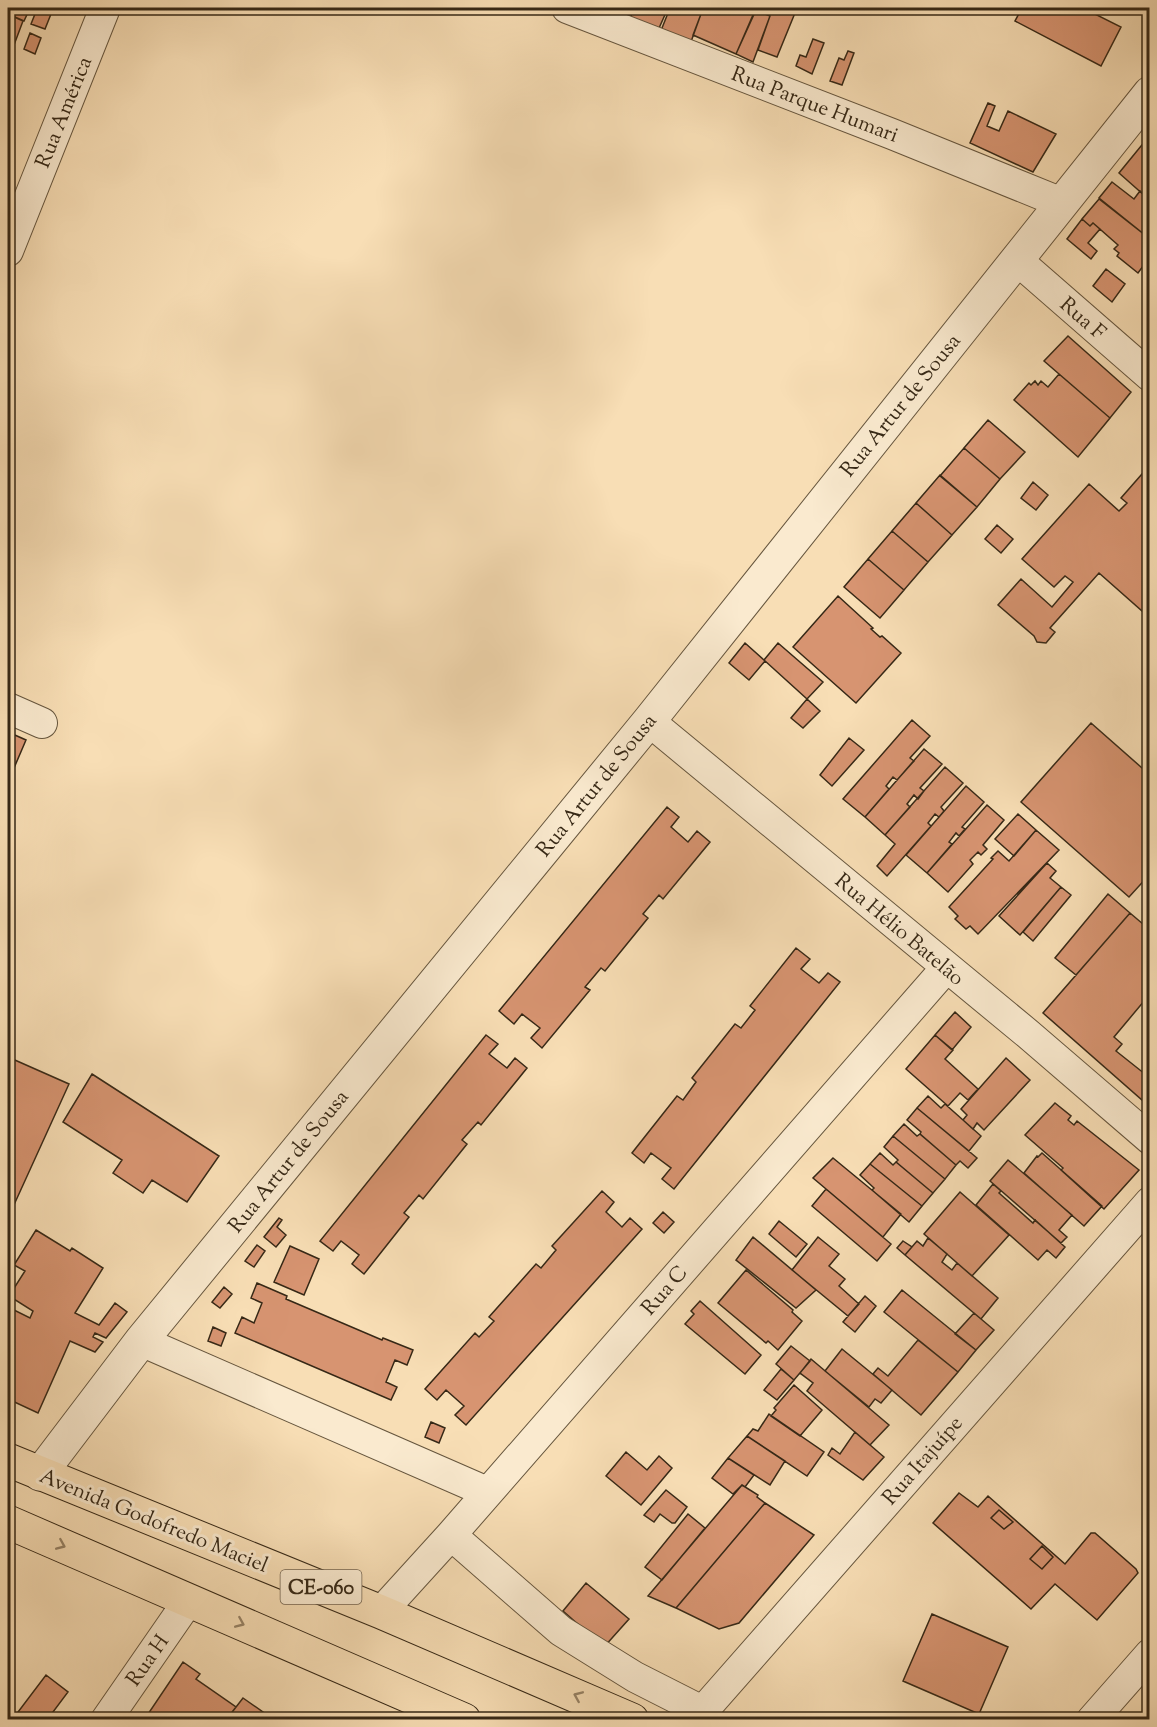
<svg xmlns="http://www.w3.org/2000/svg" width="1157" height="1727" font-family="'Sorts Mill Goudy',serif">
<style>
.building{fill:#d79471;stroke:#362816;stroke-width:1.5;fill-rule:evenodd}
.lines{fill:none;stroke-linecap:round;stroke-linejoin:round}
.minor-casing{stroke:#66563e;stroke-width:32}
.tertiary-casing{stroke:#66563e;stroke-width:35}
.primary-casing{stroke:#362816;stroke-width:35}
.minor{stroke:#faeacf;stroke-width:30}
.tertiary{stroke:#faeacf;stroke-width:33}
.primary{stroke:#f8deb5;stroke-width:33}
.oneway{stroke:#978366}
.labels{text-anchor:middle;stroke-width:6;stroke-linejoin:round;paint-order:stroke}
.shield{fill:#faeacf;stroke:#71624e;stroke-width:1.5}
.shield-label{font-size:20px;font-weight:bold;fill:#362816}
.street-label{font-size:21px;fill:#362816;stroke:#faeacf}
</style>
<rect width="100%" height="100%" fill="#f8deb5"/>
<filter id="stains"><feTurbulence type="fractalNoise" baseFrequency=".00333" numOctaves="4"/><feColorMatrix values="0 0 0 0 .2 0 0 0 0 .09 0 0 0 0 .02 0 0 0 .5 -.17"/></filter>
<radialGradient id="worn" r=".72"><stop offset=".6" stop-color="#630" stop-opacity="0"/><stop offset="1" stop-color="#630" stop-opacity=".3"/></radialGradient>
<!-- building -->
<path class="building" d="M8,8h22l-6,13 -16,-7z
M578,8h57l-9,17z
M635,8h33l-13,29 -29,-12z
M670,8h28l-3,4 6,2 -13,36 -30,-12z
M698,8h58l-20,46 -43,-19 8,-21 -6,-2z
M756,8h41l-20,49 -19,-7 12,-34 -14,-6z
M1022,8h61l38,19 -20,39 -86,-45z
M37,9l14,5 -6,15 -14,-5z
M756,10l14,6 -17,46 -17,-8z
M8,14l15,7 -15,40z
M30,33l11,5 -6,16 -11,-5z
M813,39l11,4 -12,31 -16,-8 4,-11 6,2z
M848,51l6,2 -12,32 -12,-4 9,-23 5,2z
M988,103l7,3 -8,20 12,5 9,-20 48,23 -23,38 -63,-29z
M1150,135v56l-5,5 -26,-23z
M1112,182l22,17 6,-8 5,5 5,-5v48l-51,-41z
M1099,199l51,40v26l-4,-3 -8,11 -21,-17 2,-3 -5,-4 4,-4 -25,-22 -3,3 -8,-7z
M1082,219l8,7 3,-3 7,6 -12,14 9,8 -6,8 -24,-20z
M1106,269l19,15 -13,18 -19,-16z
M1068,336l63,56 -21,26 -66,-57z
M1059,374l51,44 -32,39 -64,-57 15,-17 2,2 4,-4 3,4 3,-4 7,6z
M988,420l37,32 -25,27 -36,-31z
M964,448l36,31 -23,28 -37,-31z
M1149,466l1,152 -51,-45 -49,55 5,4 -9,11 -9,-1 -3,-6 -36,-31 23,-26 31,28 21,-25 -8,-6 -11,11 -32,-28 67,-75 30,27 8,-8 -6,-5z
M940,475l37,32 -25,28 -36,-32z
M1033,482l15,13 -12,15 -15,-12z
M916,503l36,32 -24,27 -36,-31z
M997,525l16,14 -12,14 -16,-14z
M892,531l36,31 -24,28 -36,-31z
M868,559l36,31 -24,28 -36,-31z
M838,596l35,32 -2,1 9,8 2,-1 19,17 -45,50 -63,-56z
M745,643l20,18 -16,19 -20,-17z
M778,643l45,39 -16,17 -43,-39z
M807,699l13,12 -17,17 -12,-10z
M912,720l18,16 -20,22 4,3 -17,19 -4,-3 -7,9 3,3 -24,28 -22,-18z
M1091,723l59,52v99l-21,23 -108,-95z
M8,732l18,8 -18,42z
M849,738l15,12 -32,36 -12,-11z
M924,749l18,15 -22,24 4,3 -6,8 -4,-4 -7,9 3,3 -25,28 -20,-18z
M945,767l18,16 -22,24 3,4 -5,6 -4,-3 -7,9 3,3 -44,50 -10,-10 18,-22 -10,-9z
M966,786l18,16 -22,25 3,2 -6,7 -3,-3 -7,9 3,2 -25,29 -21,-18z
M987,805l17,15 -21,25 4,4 -6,6 -3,-3 -8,8 3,4 -25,28 -21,-19z
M667,807l12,10 -8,10 17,15 9,-11 13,11 -47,57 -4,-4 -16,19 5,4 -43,53 -4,-3 -16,19 5,3 -48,58 -11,-10 9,-10 -18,-14 -8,10 -15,-13z
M1018,814l18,16 -22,26 -19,-17z
M1036,830l23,20 -81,84 -8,-8 -4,3 -11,-10 3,-3 -9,-9 44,-48 -2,-1 7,-7 11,10z
M1047,863l9,8 -6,7 11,9 -41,48 -21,-19z
M1061,887l10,8 -38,46 -10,-9z
M1108,894l22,19 -54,62 -21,-17z
M1130,913l20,17v64l-36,43 8,7 -6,7 34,27v29l-107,-94z
M796,948l14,11 -9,10 18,14 9,-10 12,9 -166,207 -12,-10 9,-11 -20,-15 -7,10 -12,-10 45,-57 6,4 13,-18 -4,-4 43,-54 6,4 14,-18 -5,-4z
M955,1012l16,15 -19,23 -17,-15z
M486,1035l12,9 -9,10 18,14 8,-10 12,10 -46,57 -3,-3 -16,18 5,4 -44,55 -4,-4 -15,18 5,4 -45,57 -12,-10 7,-9 -18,-14 -8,10 -13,-10z
M935,1035l18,15 -8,9 33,30 -10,11 -8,-7 -12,13 -42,-37z
M8,1057l61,27 -61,134z
M1006,1058l24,22 -46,50 -7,-7 -4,6 -10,-9 4,-5 -6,-6z
M92,1074l127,82 -32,46 -35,-22 -9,13 -30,-20 9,-13 -59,-38z
M928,1096l13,12 4,-4 36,32 -12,15 -52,-43z
M1055,1103l16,13 -3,4 6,5 3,-4 62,49 -35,39 -43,-39 2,-2 -38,-33z
M917,1108l60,50 -9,10 -8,-7 -4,4 -36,-31 1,-2 -14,-12z
M904,1124l13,12 3,-2 36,31 -11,14 -52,-43z
M893,1136l52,43 -12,14 -37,-31 2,-2 -14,-13z
M880,1153l13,12 3,-3 37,31 -11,13 -52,-42z
M1042,1153l60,53 -18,20 -60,-53 13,-17 1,1z
M833,1158l68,56 -18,23 -70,-59z
M1008,1160l64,55 -13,15 8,7 -6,6 -71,-62z
M870,1164l52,42 -13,16 -37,-32 2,-2 -14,-13z
M993,1184l8,7 -2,2 34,30 2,-3 30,27 -9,11 -9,-8 -9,10 -62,-55z
M826,1189l65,55 -14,17 -65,-55z
M602,1191l12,11 -8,10 16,15 8,-9 12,11 -176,196 -11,-10 9,-9 -18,-16 -9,10 -12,-11 50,-56 4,4 15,-16 -5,-4 47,-53 5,4 15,-18 -4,-4z
M960,1192l49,43 -37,41 -48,-42z
M663,1212l11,10 -10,11 -11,-10z
M279,1218l3,2 -5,7 9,8 -10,12 -12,-10z
M779,1221l28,23 -11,13 -27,-23z
M36,1230l34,21 2,-3 31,20 -28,45 24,12 16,-22 12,9 -21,26 -11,-5 -2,4 10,5 -8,10 -25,-11 -32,72 -30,-14v-92l22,11 3,-7 -24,-15 16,-25 -11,-6z
M753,1237l63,53 -20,18 -60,-48z
M818,1237l21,17 -10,12 16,13 -6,7 20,18 -11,12 -56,-46z
M928,1238l19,16 -5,8 10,8 5,-7 41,35 -17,21 -76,-64 12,-14 6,5z
M903,1241l9,6 -7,8 -8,-7z
M257,1245l8,6 -11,16 -9,-6z
M290,1246l29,13 -15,36 -30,-13z
M746,1270l47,40 -1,2 10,9 -24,29 -10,-9 -2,2 -48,-40z
M257,1283l30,13 -1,3 96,41 1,-2 30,12 -6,15 -12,-5 -9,22 11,5 -6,13 -156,-67 7,-16 12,6 8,-20 -11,-5z
M224,1287l8,7 -12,14 -8,-6z
M902,1290l74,60 -18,22 -74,-60z
M865,1296l11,10 -21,26 -12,-10z
M700,1301l61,54 -16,19 -60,-50 9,-10 -3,-3z
M974,1313l20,17 -18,20 -21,-16z
M213,1327l13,6 -5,13 -13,-5z
M918,1340l40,32 -37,43 -48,-41 5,-6 10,8z
M791,1346l19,15 -16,19 -18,-16z
M842,1349l50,41 -11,13 -6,-4 -6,8 -44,-36z
M811,1359l78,66 -19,20 -63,-54 6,-8 -13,-10z
M781,1369l13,11 -17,20 -13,-10z
M794,1385l28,25 -22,26 -29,-20 5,-6 -2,-2z
M769,1414l55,38 -17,24 -60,-40 6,-7 5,2z
M431,1422l14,6 -6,15 -14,-6z
M855,1432l29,25 -21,23 -35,-25 4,-7 8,6z
M747,1436l38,25 -15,24 -42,-27z
M626,1452l21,18 12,-14 13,12 -31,37 -35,-29z
M728,1458l26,17 -9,12 -3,-2 -9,9 -21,-16z
M742,1485l16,10 -1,2 8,6 -89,105 -28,-12z
M666,1490l21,17 -12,16h-3l-12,-9 -6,8 -10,-7z
M959,1493l19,14 10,-11 77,68 26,-31h4l41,36 2,4 -41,47 -42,-36 -24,25 -98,-86zM999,1510l14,12 -9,7 -13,-11zM1042,1546l11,11 -11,12 -12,-10z
M765,1503l49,32 -75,88 -20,6 -43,-21z
M999,1510l14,12 -9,7 -13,-11z
M688,1514l17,14 -43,52 -17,-13z
M1042,1546l11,11 -11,12 -12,-10z
M586,1583l43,36 -25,28 -41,-36z
M932,1614l76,33 -29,67 -76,-33z
M183,1662l17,12 -4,5 40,28 -10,13h-82z
M46,1675l22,17 -21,28h-35z
M243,1698l30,21 -47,1z"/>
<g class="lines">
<!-- minor casing -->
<g class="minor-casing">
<path id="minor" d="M567,8l325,126 170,69
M8,251l97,-243
M1017,260l133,116
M8,708l34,15
M649,721l379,313 122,105
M141,1341l346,151
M451,1535l110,96 74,46 67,34
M381,1612l70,-77 495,-567
M106,1720l83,-120
M695,1720l455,-518
M1092,1720l58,-66"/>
</g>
<!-- tertiary casing -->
<g class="tertiary-casing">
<path id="tertiary" d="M40,1474l101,-133 508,-620 501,-628"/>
</g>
<!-- primary casing -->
<g class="primary-casing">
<path id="primary" d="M8,1460l373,152 251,108
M8,1522l456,198"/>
</g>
<!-- minor -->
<use href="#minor" class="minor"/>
<!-- tertiary -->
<use href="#tertiary" class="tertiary"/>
<!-- primary -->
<use href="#primary" class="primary"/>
</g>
<!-- one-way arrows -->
<defs><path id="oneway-chevron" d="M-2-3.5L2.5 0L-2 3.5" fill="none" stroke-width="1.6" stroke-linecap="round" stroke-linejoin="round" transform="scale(1.5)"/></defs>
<g class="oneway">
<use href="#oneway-chevron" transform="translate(61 1545) rotate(23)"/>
<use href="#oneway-chevron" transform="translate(240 1623) rotate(23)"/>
<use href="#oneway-chevron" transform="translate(578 1696) rotate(-157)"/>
</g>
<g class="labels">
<!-- shield labels -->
<rect class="shield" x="280.5" y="1570" width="81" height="34" rx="4.5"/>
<g class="shield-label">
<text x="321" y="1594">CE-060</text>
</g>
<!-- street labels -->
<g class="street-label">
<text transform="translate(815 104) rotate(21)" y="7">Rua Parque Humari</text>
<text transform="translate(63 112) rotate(-68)" y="7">Rua América</text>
<text transform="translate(1083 318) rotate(41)" y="7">Rua F</text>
<text transform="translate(900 405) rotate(-51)" y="7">Rua Artur de Sousa</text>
<text transform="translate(596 785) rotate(-51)" y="7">Rua Artur de Sousa</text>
<text transform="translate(900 929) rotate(40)" y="7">Rua Hélio Batelão</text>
<text transform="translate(288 1161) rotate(-51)" y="7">Rua Artur de Sousa</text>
<text transform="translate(664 1290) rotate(-49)" y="7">Rua C</text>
<text transform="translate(922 1460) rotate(-49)" y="7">Rua Itajuípe</text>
<text transform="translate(154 1520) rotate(22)" y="7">Avenida Godofredo Maciel</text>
<text transform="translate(147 1660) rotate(-55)" y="7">Rua H</text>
</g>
</g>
<!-- margin -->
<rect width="1157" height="1727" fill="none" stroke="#f8deb5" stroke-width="30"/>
<rect x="9" y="9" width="1139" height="1709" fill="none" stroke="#362816" stroke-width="3"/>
<rect x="15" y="15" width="1127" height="1697" fill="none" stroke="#362816" stroke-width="1.5"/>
<rect width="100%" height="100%" filter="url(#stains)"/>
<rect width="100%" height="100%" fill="url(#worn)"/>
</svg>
